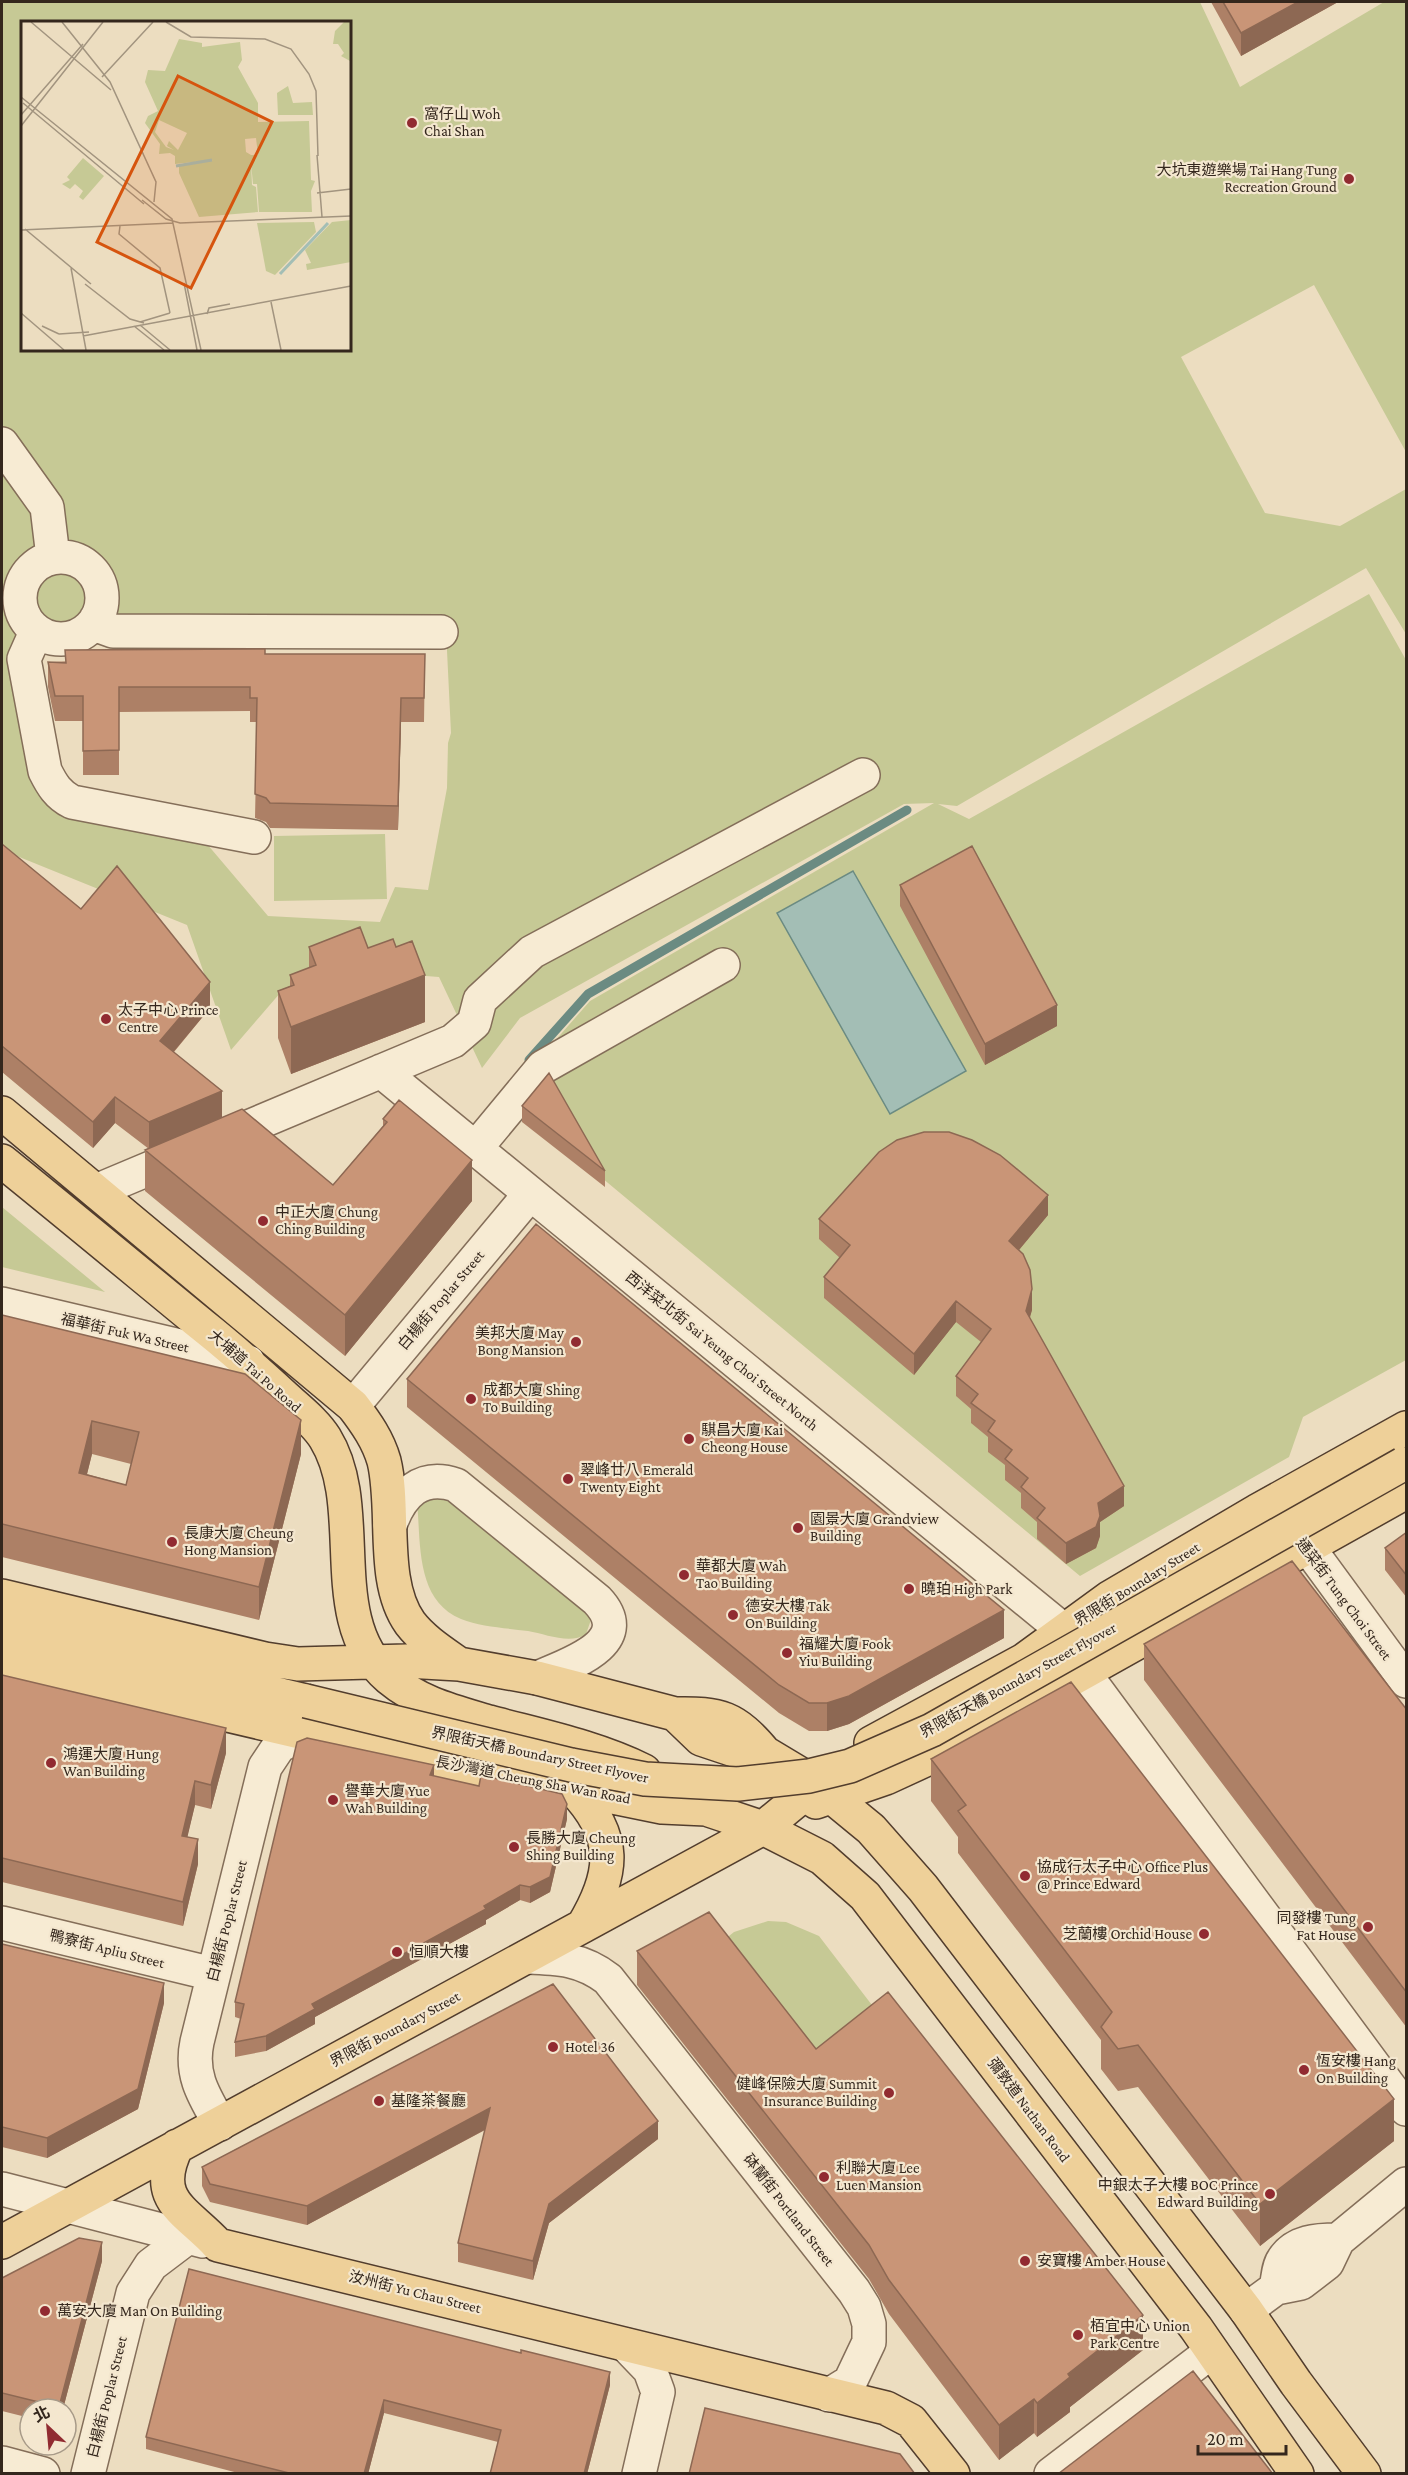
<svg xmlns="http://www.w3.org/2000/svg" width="1408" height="2475" font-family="'Crimson Pro','Noto Sans TC',serif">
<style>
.green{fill:#c6c995;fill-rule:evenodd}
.water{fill:#a3beb5;stroke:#6b8b82;stroke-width:1.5}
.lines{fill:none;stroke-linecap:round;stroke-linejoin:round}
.stream{stroke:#6b8b82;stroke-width:9}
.minor-casing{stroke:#846e59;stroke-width:36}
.major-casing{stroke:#523d2d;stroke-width:36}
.minor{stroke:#f7ebd3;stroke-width:33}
.major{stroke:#eed099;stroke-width:33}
.major-bridge-casing{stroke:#523d2d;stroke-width:36;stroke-linecap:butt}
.major-bridge{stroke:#eed099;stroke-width:33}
.wall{fill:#ad8066;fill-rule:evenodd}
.shaded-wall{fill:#8d6853}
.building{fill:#c99577;stroke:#8d6853;stroke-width:1.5;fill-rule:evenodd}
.poi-dot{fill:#912b31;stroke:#f4e7cf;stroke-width:2}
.labels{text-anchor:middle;stroke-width:4.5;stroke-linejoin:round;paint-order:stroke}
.poi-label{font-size:15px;fill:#34271d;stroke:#f4e7cf;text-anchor:start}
.street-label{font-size:15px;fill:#34271d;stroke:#f4e7cf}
.inset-river{fill:none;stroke:#a3beb5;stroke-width:3}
.inset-road{fill:none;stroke:#a2947f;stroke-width:1.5}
.view{fill:#d6540e;fill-opacity:0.15;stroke:#d6540e;stroke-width:3}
.inset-edge{fill:none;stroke:#34271d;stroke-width:3}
</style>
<rect width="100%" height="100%" fill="#ecddc0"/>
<!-- green -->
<path class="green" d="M2,2h1198l40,85 144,-85h22v450l-92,-167 -133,72 84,156 75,13 66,-37v145l-40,-66 -409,238 -19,-2 31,15 400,-225 37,66v700l-103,57 -14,40 -209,119 -496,-413 -45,-104 51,-58 344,-198 -30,1 -384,214 -38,50 -43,-91 -91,-7 -67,22 -50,58 -44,-125 -185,-75zM22,22h328v328h-328zM219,622l227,8 5,103 -3,10 -1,45 -19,102 -33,-3 -15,35 -112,-6 -61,-72 -174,-69 -8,-142z
M385,834l2,65 -113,2v-65z
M2,1207l103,85 -103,-25z
M442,1493l150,124 -6,17c-16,11 -40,0 -58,-3 -22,-3 -47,-4 -67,-12 -46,-19 -40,-77 -44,-118z
M768,1921l18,1 33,14 69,90 -64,51 -105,-133 15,-12z"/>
<!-- water -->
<path class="water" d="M853,871l113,200 -76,43 -113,-201z"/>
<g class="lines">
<!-- stream -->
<path class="stream" d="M529,1060l59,-66 319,-184"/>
<!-- minor casing -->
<g class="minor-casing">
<path id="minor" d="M2,444l45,63 6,50
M20 598a41 41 0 1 1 82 0a41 41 0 1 1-82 0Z
M96,619l6,8 11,4 328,1
M36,632l-12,27 21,112c7,14 13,24 27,31l182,35
M381,1071l682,559
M475,1149l68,-82 180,-102
M96,1191l357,-150 21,-18 6,-23 52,-48 331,-177
M2,1304l246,58
M353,1406l177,-212
M1291,1524l115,157
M390,1525c11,-31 31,-52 66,-40l141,115c41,43 -30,65 -60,78
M1084,1673l322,436
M2,1923l211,51
M527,1957c32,1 55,2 81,22l246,312 10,16 5,17v18l-19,40 -21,13
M220,2124c-16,-28 -30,-49 -23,-82l68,-275 14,-21 25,-13
M2,2189l201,52
M1276,2288c2,-8 2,-21 7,-28 12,-19 34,-20 55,-20
M1246,2310l30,-22 25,-5 26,-20 11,-23 68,-56
M626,2345l24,25 8,22 -19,82
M2,2463l41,11
M88,2474l45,-181 18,-28 37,-28
M1051,2474l160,-122"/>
</g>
<!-- major casing -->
<g class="major-casing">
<path id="major" d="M2,1113l351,293c13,17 25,34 31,55 12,49 -4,120 26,162 13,17 32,29 49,41
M2,1161c67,54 133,109 200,164 29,23 56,47 83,72 14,13 30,25 40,41 44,71 -4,182 64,240 30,25 63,33 100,44 52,14 107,25 155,49
M2,1596l263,63 33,5 108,-3 53,3 78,14 138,36 26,25 39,13 25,1 50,30 56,46 52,59 323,422 50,73 68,91
M2,1629l304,72
M2,1662l332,78 328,67 44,2 57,19 59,30 43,38 331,432 101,146
M675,1714c45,-1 60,3 90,39
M871,1743l153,-83 85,-62 148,-87 149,-83
M573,1789c45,47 42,84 10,137
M816,1802l70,-24 52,-24 468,-262
M177,2146c-27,55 9,64 41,99l668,163 25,13 42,53
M2,2242l761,-414 68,-56"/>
</g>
<!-- minor -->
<use href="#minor" class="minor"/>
<!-- major -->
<use href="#major" class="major"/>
<!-- major-bridge casing -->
<g class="major-bridge-casing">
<path id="major-bridge" d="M306,1701l265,64 74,14 93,5 71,-8 41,-10 82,-36 471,-266"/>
</g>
<!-- major-bridge -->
<use href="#major-bridge" class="major-bridge"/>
</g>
<!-- wall -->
<path class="wall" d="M1211,2h127l-97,54z
M265,654h160l-1,68h-23l-3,108 -128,-2 -4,-6 -11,-4 2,-96h-7v-11l-131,1v63h-36v-54h-28l-7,-34v-25z
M2,845l79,64 129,99 -36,44 48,66 111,67 50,-59v-7l89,82 -127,155 -200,-165v-41l4,-1 -34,-26 -22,25 -91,-76z
M900,885l157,141 -72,39 -85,-159z
M309,947l59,1 57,74 -134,52 -13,-36v-47l12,-5v-11l19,-7z
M522,1106l83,65v16l-83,-65z
M1048,1215l-29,35 13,60 -3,8 95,188 -24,16v14l-4,12 -30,16 -29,-25v-17l-16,-14v-15l-16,-13v-15l-17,-13v-15l-17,-14v-14l-15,-13v-20l25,-34 -25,-20 -42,53 -90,-77v-21l16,-19 -21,-19v-20z
M2,1315l299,139 -42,166 -257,-63zM92,1454l39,10 -5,21 -39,-11z
M407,1379l597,259 -155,86 -22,7h-18l-30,-18 -372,-306z
M1407,1532v66l-22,-28v-22z
M1144,1644l263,66v318l-263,-348z
M2,1675l224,78 -15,56 -16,-4 -8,32 11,27 -15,62 -181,-44z
M931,1759l463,382 -134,105 -122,-159 -20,4 -17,-22v-29l-143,-187v-16l-27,-36z
M434,1776l133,43 -17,73 -20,11 -10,-3 -34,20v4l-171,93v7l-49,27 -31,6v-15l6,-23 -6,-2v-15z
M2,1944l162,59 -26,106 -91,49 -45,-11z
M637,1951l179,98 327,301 -73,57v5l-33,25 -3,-4 -35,27 -110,-146 -20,-35 -232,-294z
M553,1984l105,155 -109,84 -16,57 -75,-18v-19l27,-113 -178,95 -97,-23 -8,-16v-19z
M102,2261l-39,148h-33v9l-28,-7v-133z
M189,2269l421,116 -23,89h-97l8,-32 -114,-29 -16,61h-126l-96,-25v-12z"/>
<!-- shaded-wall -->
<path class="shaded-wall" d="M1298,2h40l-97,54v-23z
M401,698v24l-3,108v-24z
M425,975v47l-134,52v-47z
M210,982v26l-50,60v-27z
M1057,1005v21l-72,39v-21z
M222,1091v27l-73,31v-27z
M115,1097v26l-22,25v-26z
M472,1160v41l-127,155v-41z
M1048,1195v20l-39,47v-21z
M1032,1289v21l-6,22v-21z
M956,1301v21l-42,53v-21z
M301,1420v34l-42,166v-33z
M92,1421v33l-13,52v-33z
M1124,1486v20l-24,16v14l-4,12 -30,16v-21l32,-40z
M1004,1610v28l-155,86 -22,7v-28z
M226,1728v25l-15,56v-24z
M434,1765v15l-4,-5z
M195,1781v24l-13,55v-24z
M567,1804v15l-17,73 -20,11v-16z
M198,1839v25l-15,62v-24z
M520,1885v15l-34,20v4l-171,93v7l-49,27v-15l46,-32z
M164,1983v20l-26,106 -91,49v-20z
M1394,2099v42l-134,105v-42z
M490,2108v19l-183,98v-19z
M658,2121v18l-109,84 -16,57v-19l16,-57z
M102,2242v19l-39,148h-4z
M1143,2315v35l-73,57v5l-33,25v-34l31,-29z
M610,2372v13l-23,89h-3z
M1034,2399v34l-35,27v-35z
M384,2400v13l-16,61h-4z"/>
<!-- building -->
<path class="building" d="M1223,2h75l-57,31z
M265,649v5h160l-1,44h-23l-3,108 -128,-3 -4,-5 -11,-4 2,-96h-7v-11h-131v63l-36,1v-55h-28l-7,-34 18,1 -1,-13z
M2,844l79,65 36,-43 93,116 -50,59 62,50 -73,31 -34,-25 -22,25 -91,-76z
M972,846l85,159 -72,39 -85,-159z
M360,927l8,21 25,-9 3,8 16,-6 13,34 -134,52 -13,-36 16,-6 -4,-10 26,-10 -7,-18z
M549,1073l56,98 -83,-65z
M399,1100l73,60 -127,155 -200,-165 97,-41 91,76 54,-63 -4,-3z
M924,1132h25l23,8 28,15 48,40 -39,46 14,13 7,16 2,19 -6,22 98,175 -26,17 2,13 -4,11 -30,16 -29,-25 8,-10 -24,-21 7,-9 -23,-19 7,-9 -24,-19 7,-10 -24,-18 7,-9 -22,-18 35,-47 -35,-28 -42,53 -90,-77 26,-32 -31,-26 60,-67 18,-12z
M536,1224l468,386 -155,86 -22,7h-18l-30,-18 -372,-306z
M2,1315l243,59 56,46 -42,167 -257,-63zM92,1421l47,11 -13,53 -47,-12z
M1407,1532v44l-22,-28z
M1292,1561l115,149v283l-263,-349z
M2,1675l224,53 -15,57 -16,-4 -13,55 16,3 -15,63 -181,-44z
M1071,1682l323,417 -134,105 -122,-159 -20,4 -17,-22 11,-15 -154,-201 8,-6 -35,-46z
M307,1738l127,27 -4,10 49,11 2,-11 81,19 5,10 -17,73 -20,10 -10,-2 -36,21 2,3 -174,95 3,5 -49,27 -31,6 9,-38 -9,-2 62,-260z
M709,1912l107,137 72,-57 255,323 -75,59 2,3 -33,26 -3,-4 -35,26 -110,-145 -20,-35 -232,-294z
M2,1944l162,39 -26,106 -91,49 -45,-11z
M553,1984l105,137 -109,83 -16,57 -75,-18 32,-135 -183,98 -97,-22 -8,-17z
M79,2238l23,4 -43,165 -57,-14v-115z
M189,2269l332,84v-3l89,22 -26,102h-94l11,-44 -117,-30 -20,74h-71l-147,-37z
M1193,2371l80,103h-215z
M705,2408l195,46 15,20h-226z"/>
<!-- markers -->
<g class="poi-dot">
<circle cx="412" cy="123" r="6"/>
<circle cx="1349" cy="179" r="6"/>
<circle cx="106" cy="1019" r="6"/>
<circle cx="263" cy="1221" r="6"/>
<circle cx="576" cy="1342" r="6"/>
<circle cx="471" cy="1399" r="6"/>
<circle cx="689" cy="1439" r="6"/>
<circle cx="568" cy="1479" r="6"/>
<circle cx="798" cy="1528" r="6"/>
<circle cx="172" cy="1542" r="6"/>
<circle cx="684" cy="1575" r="6"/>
<circle cx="909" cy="1589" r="6"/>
<circle cx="733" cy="1615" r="6"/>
<circle cx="787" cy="1653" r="6"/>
<circle cx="51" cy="1763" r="6"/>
<circle cx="333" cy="1800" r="6"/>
<circle cx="514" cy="1847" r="6"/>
<circle cx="1025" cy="1876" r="6"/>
<circle cx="1368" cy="1927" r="6"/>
<circle cx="1204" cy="1934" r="6"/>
<circle cx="397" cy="1952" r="6"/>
<circle cx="553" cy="2047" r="6"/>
<circle cx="1304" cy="2070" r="6"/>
<circle cx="889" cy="2093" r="6"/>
<circle cx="379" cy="2101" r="6"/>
<circle cx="824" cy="2177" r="6"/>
<circle cx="1270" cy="2194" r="6"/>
<circle cx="1025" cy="2261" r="6"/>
<circle cx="45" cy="2311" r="6"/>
<circle cx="1078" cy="2335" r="6"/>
</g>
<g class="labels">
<!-- poi labels -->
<g class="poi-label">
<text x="424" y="119">窩仔山 Woh<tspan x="424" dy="17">Chai Shan</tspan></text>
<text x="1337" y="175" text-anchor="end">大坑東遊樂場 Tai Hang Tung<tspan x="1337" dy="17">Recreation Ground</tspan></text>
<text x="118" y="1015">太子中心 Prince<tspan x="118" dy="17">Centre</tspan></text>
<text x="275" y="1217">中正大廈 Chung<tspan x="275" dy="17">Ching Building</tspan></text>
<text x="564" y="1338" text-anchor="end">美邦大廈 May<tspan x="564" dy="17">Bong Mansion</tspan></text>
<text x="483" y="1395">成都大廈 Shing<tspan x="483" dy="17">To Building</tspan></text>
<text x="701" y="1435">騏昌大廈 Kai<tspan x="701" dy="17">Cheong House</tspan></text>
<text x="580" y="1475">翠峰廿八 Emerald<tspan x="580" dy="17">Twenty Eight</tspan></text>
<text x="810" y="1524">園景大廈 Grandview<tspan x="810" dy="17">Building</tspan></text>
<text x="184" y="1538">長康大廈 Cheung<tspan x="184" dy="17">Hong Mansion</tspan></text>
<text x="696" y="1571">華都大廈 Wah<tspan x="696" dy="17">Tao Building</tspan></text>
<text x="921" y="1594">曉珀 High Park</text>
<text x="745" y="1611">德安大樓 Tak<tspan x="745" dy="17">On Building</tspan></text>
<text x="799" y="1649">福耀大廈 Fook<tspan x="799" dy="17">Yiu Building</tspan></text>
<text x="63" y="1759">鴻運大廈 Hung<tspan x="63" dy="17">Wan Building</tspan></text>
<text x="345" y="1796">譽華大廈 Yue<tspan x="345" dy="17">Wah Building</tspan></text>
<text x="526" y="1843">長勝大廈 Cheung<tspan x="526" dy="17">Shing Building</tspan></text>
<text x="1037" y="1872">協成行太子中心 Office Plus<tspan x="1037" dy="17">@ Prince Edward</tspan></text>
<text x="1356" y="1923" text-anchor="end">同發樓 Tung<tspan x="1356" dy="17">Fat House</tspan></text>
<text x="1192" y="1939" text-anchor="end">芝蘭樓 Orchid House</text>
<text x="409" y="1957">恒順大樓</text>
<text x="565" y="2052">Hotel 36</text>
<text x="1316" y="2066">恆安樓 Hang<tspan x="1316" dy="17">On Building</tspan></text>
<text x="877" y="2089" text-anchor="end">健峰保險大廈 Summit<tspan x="877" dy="17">Insurance Building</tspan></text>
<text x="391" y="2106">基隆茶餐廳</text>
<text x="836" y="2173">利聯大廈 Lee<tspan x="836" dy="17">Luen Mansion</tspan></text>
<text x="1258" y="2190" text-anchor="end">中銀太子大樓 BOC Prince<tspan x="1258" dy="17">Edward Building</tspan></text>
<text x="1037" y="2266">安寶樓 Amber House</text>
<text x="57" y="2316">萬安大廈 Man On Building</text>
<text x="1090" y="2331">栢宜中心 Union<tspan x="1090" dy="17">Park Centre</tspan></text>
</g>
<!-- street labels -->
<g class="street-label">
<text transform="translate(441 1300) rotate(-50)" y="5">白楊街 Poplar Street</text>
<text transform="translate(125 1333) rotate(13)" y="5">福華街 Fuk Wa Street</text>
<text transform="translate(722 1351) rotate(39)" y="5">西洋菜北街 Sai Yeung Choi Street North</text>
<text transform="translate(255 1371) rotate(41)" y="5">大埔道 Tai Po Road</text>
<text transform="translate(1137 1584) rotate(-32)" y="5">界限街 Boundary Street</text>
<text transform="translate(1344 1599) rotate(53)" y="5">通菜街 Tung Choi Street</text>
<text transform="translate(1018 1680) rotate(-29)" y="5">界限街天橋 Boundary Street Flyover</text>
<text transform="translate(540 1755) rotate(12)" y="5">界限街天橋 Boundary Street Flyover</text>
<text transform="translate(533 1780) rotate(11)" y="5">長沙灣道 Cheung Sha Wan Road</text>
<text transform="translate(227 1921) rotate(-76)" y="5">白楊街 Poplar Street</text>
<text transform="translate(107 1949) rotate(14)" y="5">鴨寮街 Apliu Street</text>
<text transform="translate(395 2029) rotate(-28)" y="5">界限街 Boundary Street</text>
<text transform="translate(1029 2110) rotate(53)" y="5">彌敦道 Nathan Road</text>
<text transform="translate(789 2210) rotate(52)" y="5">砵蘭街 Portland Street</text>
<text transform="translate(415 2292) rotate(14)" y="5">汝州街 Yu Chau Street</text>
<text transform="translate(107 2397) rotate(-76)" y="5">白楊街 Poplar Street</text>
</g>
</g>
<!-- overview -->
<g transform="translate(21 21)">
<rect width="330" height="330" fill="#ecddc0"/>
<path d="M323,1h7l-1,39 -9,-5 3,-3 -6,-9h-5l2,-13zM158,18l23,4v4l38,-5 2,18 -4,7 20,36v19l51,-1 2,59 4,1 -4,10 1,21h-53l-2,-28h-4l-2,-21 1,22 4,2 2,25 -59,5 -20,-44v-8l34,-5 -38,4v-8l-5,-3 -11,1 1,-10 -15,-21 3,-7 10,-5 -13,-29 3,-12 17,1zM138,99l28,13 -9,17 -9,-9 -2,5 7,4 -8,-3 -11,-15zM235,117l2,17h-7l-5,-3 -1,-13zM267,65l5,17 19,-1 1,13h-35l-1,-22zM62,137l21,18 -21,24 -4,-3 4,-6 -8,-7 -5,5 -8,-5 8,-4 -3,-3zM330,199v42l-44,8 -1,-6 5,-1 -6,-13 27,-28zM293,201l2,10 -41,43 -9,-4 -9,-48z" fill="#c6c995" fill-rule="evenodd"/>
<path class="inset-river" d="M155,145l36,-6M259,253l48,-51"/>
<path class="inset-road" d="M10,1l80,68M41,1l48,60 46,100 -2,20M145,1l25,15 74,2 26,10 18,25 7,17 2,65M81,56l51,-55M0,76l151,122 29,131M2,82l121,101M0,94l62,-71M0,105l82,-104M296,134l5,62M296,172l34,-4M121,179l24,19 14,4 171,-7M99,205l-1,8 41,34 10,45M4,208l66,55M0,209l152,-7M50,247l15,82M163,262l13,67M64,263l45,35 14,4M250,281l10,48M0,292l43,37M186,293l2,-6 21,-4M119,301l30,-9M119,304l30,25M21,305l17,8M113,305l30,24M38,313l30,-2M62,315l268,-50"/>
<path class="view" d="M157,55l94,46 -81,166 -94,-46z"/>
<rect width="330" height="330" class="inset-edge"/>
</g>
<!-- border -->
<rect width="1408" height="2475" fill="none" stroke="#34271d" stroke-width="6"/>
<!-- north arrow -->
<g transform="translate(48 2427) rotate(334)"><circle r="28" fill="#f4e7cf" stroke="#a79a88" stroke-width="1.5"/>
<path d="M0-4.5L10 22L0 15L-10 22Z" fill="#912b31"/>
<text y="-9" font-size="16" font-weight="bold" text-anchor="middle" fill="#34271d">北</text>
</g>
<!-- scale -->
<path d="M1198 2445v9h88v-9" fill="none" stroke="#34271d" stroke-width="3"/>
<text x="1207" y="2445" font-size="18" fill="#34271d" stroke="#f4e7cf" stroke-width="4.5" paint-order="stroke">20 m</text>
</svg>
